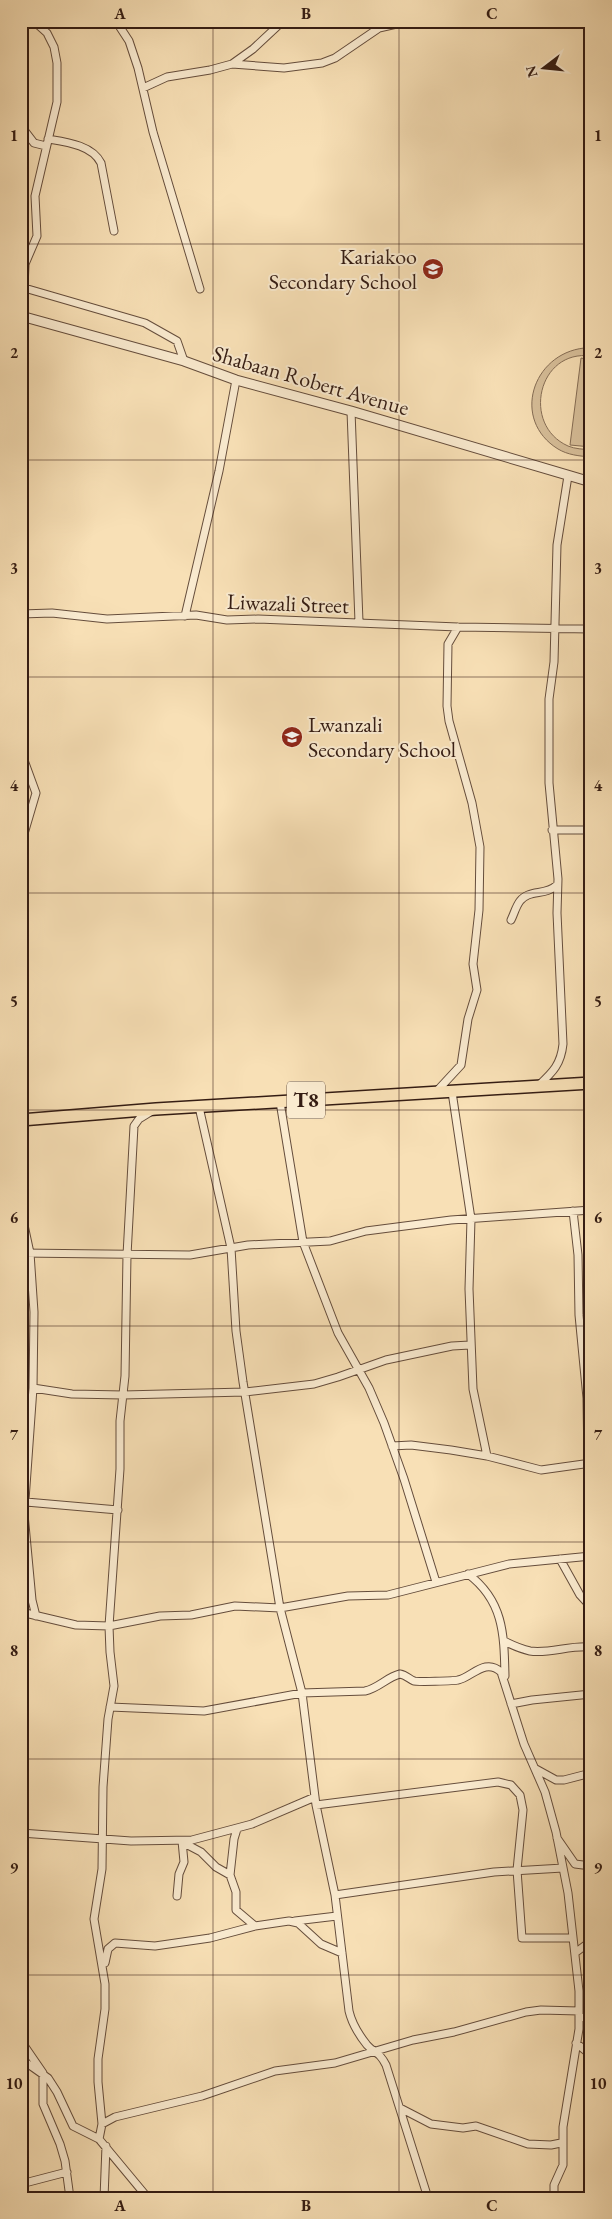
<svg xmlns="http://www.w3.org/2000/svg" width="612" height="2219" font-family="'EB Garamond',serif">
<style>
.green{fill:#d7bf9a;stroke:#866e56}
.lines{fill:none;stroke-linecap:round;stroke-linejoin:round}
.minor-casing{stroke:#654d3c;stroke-width:9}
.tertiary-casing{stroke:#654d3c;stroke-width:11}
.trunk-casing{stroke:#341c13;stroke-width:14}
.minor{stroke:#faebd0;stroke-width:7}
.tertiary{stroke:#faebd0;stroke-width:9}
.trunk{stroke:#f8e0b6;stroke-width:11}
.grid{fill:none;stroke:#341c13;stroke-width:1;stroke-opacity:0.55}
.labels{text-anchor:middle;stroke-width:4;stroke-linejoin:round;paint-order:stroke}
.shield{fill:#faebd0;stroke:#6f5a4c;stroke-width:1}
.shield-label{font-size:21px;font-weight:bold;fill:#341c13}
.poi-label{font-size:22px;fill:#341c13;stroke:#faebd0;text-anchor:end}
.street-label{font-size:22px;fill:#341c13;stroke:#faebd0}
.neatline{fill:none;stroke:#341c13;stroke-width:2}
.grid-label{font-size:16px;text-anchor:middle;font-weight:bold;fill:#341c13}
</style>
<rect width="100%" height="100%" fill="#f8e0b6"/>
<filter id="stains"><feTurbulence type="fractalNoise" baseFrequency=".004" numOctaves="4"/><feColorMatrix values="0 0 0 0 .2 0 0 0 0 .09 0 0 0 0 .02 0 0 0 .5 -.17"/></filter>
<radialGradient id="worn" r=".72"><stop offset=".6" stop-color="#630" stop-opacity="0"/><stop offset="1" stop-color="#630" stop-opacity=".3"/></radialGradient>
<!-- green -->
<path class="green" d="M584,348l7,1v7c-53,-7 -70,69 -23,90 7,3 15,3 23,4v7c-12,-1 -23,-2 -33,-8 -47,-29 -26,-95 26,-101z
M581,358l10,2v87l-21,-2z"/>
<g class="lines">
<!-- minor casing -->
<g class="minor-casing">
<path id="minor" d="M116,21l13,20 9,27 15,64 47,157
M21,24l33,-3
M232,64l21,-15 30,-28
M143,88l24,-11 43,-7 22,-6 52,4 38,-5 13,-5 44,-30 31,-7
M21,126l13,17 12,3
M48,139c18,3 44,6 53,24l13,68
M21,287l124,36 32,18 7,20
M24,288l1,-24 12,-28 -2,-40 22,-94v-39l-3,-16 -7,-14 -10,-9
M351,411l8,211
M21,614l31,-1 55,6 89,-4 31,5 31,-1 200,8 133,2
M185,616l34,-145 17,-91
M21,752l15,41 -15,51
M552,830h39
M511,920c3,-6 5,-14 9,-19 9,-12 26,-5 37,-16
M539,1085c14,-13 22,-21 24,-41l-6,-131 1,-34 -9,-96v-84l5,-37 3,-117 11,-69
M436,1092l25,-27 7,-46 9,-29 -4,-26 6,-54 1,-63 -8,-44 -23,-82 -2,-15 1,-62 10,-17
M452,1092l19,127 -2,70 4,100 14,67
M280,1102l23,140 35,91 31,55 15,35 20,56 32,103
M199,1107l32,141 5,83 7,51 37,226 22,85 14,112 19,90 14,116c3,13 10,24 18,34 8,9 12,6 19,20l42,133
M21,1211l9,42 4,59 -1,76 -9,126 8,86 4,16
M573,1211l5,44 1,60 8,83 1,66
M21,1253l169,2 58,-10 82,-4 36,-10 85,-11 140,-10
M33,1388l39,6 51,1 122,-3 69,-8 24,-7 48,-17 66,-14 18,-1
M392,1446l19,-1 40,5 36,6 54,14 50,-7
M26,1502l92,8
M560,1559l20,36 11,12
M468,1574c36,27 36,61 37,102
M21,1612l55,13 33,1 11,-157v-48l5,-45 2,-121 7,-129 5,-7 13,-8
M504,1641c8,4 17,8 26,10 19,3 40,-6 61,-4
M511,1704l21,-4 59,-6
M110,1707l94,4 98,-18 63,-2c14,-3 22,-14 35,-17 6,1 9,5 14,7 2,1 40,0 44,-1 13,-2 27,-23 43,-8l23,72 21,48 11,40 12,61 11,98v38l-16,98v38l-9,20v13
M536,1769l20,11h8l27,-7
M316,1805l182,-23 13,3 9,10 3,15 -6,60 5,68h51
M237,1829l-3,10 -4,36 6,17v18l19,16
M21,1833l110,8 61,-1 60,-16 63,-27
M557,1838l18,26 16,2
M182,1842l19,10 15,15 14,8
M335,1895l159,-23 69,-4
M177,1896l2,-22 5,-12 -2,-21
M295,1921l42,-5
M575,1953l16,-12
M105,1963l3,-14 7,-6 40,3 55,-8 45,-12 34,-5 9,2 23,21 21,9
M579,2017l12,1
M21,2041l22,32v31l17,40 5,17 5,37
M576,2043l15,12
M21,2059l27,19 9,14 16,34 26,13 49,59
M402,2109l29,15 32,4 13,-2 52,18 23,1 10,-2
M102,2124l13,-7 87,-21 73,-25 60,-8 78,-23 41,-8 72,-20 15,-2 38,1
M99,2139l3,-15 -4,-42v-23l7,-50v-25l-11,-65 8,-50 1,-82 5,-68 6,-33 -4,-34 -1,-26 51,-10 31,-1 44,-9 45,2 68,-12 40,-1 121,-31 82,-8
M21,2184l46,-12
M104,2198l2,-52"/>
</g>
<!-- tertiary casing -->
<g class="tertiary-casing">
<path id="tertiary" d="M21,316l163,45 52,19 115,31 240,71"/>
</g>
<!-- trunk casing -->
<g class="trunk-casing">
<path id="trunk" d="M21,1120l135,-11 435,-26"/>
</g>
<!-- minor -->
<use href="#minor" class="minor"/>
<!-- tertiary -->
<use href="#tertiary" class="tertiary"/>
<!-- trunk -->
<use href="#trunk" class="trunk"/>
</g>
<!-- grid -->
<path class="grid" d="M213,21v2177M399,21v2177M21,244h570M21,460h570M21,677h570M21,893h570M21,1110h570M21,1326h570M21,1542h570M21,1759h570M21,1975h570"/>
<!-- icons -->
<defs>
<g id="school-disc" transform="scale(1.125)"><circle r="9.5" fill="#8f2418" stroke="#faebd0"/><path d="M0-5L7-2L0 1L-7-2ZM-4 1L0 2.5L4 1V4Q0 6-4 4Z" fill="#fff"/></g>
</defs>
<g fill-rule="evenodd">
<use href="#school-disc" x="433" y="269"/>
<use href="#school-disc" x="292" y="737"/>
</g>
<g class="labels">
<!-- shield labels -->
<rect class="shield" x="287" y="1081.5" width="38" height="37" rx="4"/>
<g class="shield-label">
<text x="306" y="1107">T8</text>
</g>
<!-- poi labels -->
<g class="poi-label">
<text x="417" y="264">Kariakoo<tspan x="417" dy="25">Secondary School</tspan></text>
<text x="308" y="732" text-anchor="start">Lwanzali<tspan x="308" dy="25">Secondary School</tspan></text>
</g>
<!-- street labels -->
<g class="street-label">
<text transform="translate(311 380) rotate(16)" y="8">Shabaan Robert Avenue</text>
<text transform="translate(288 603) rotate(2)" y="8">Liwazali Street</text>
</g>
</g>
<!-- margin -->
<rect width="612" height="2219" fill="none" stroke="#f8e0b6" stroke-width="55"/>
<!-- north arrow -->
<g transform="translate(544 68) rotate(254)" stroke="#faebd0" stroke-width="4" paint-order="stroke">
<path d="M0-4L9 19L0 12L-9 19Z" fill="#341c13"/>
<text y="-8" font-size="14" font-weight="bold" text-anchor="middle" fill="#341c13">N</text>
</g>
<rect x="28" y="28" width="556" height="2164" class="neatline"/>
<g class="grid-label">
<text x="120" y="19">A</text>
<text x="306" y="19">B</text>
<text x="492" y="19">C</text>
<text x="14" y="141">1</text>
<text x="598" y="141">1</text>
<text x="14" y="358">2</text>
<text x="598" y="358">2</text>
<text x="14" y="574">3</text>
<text x="598" y="574">3</text>
<text x="14" y="791">4</text>
<text x="598" y="791">4</text>
<text x="14" y="1007">5</text>
<text x="598" y="1007">5</text>
<text x="14" y="1223">6</text>
<text x="598" y="1223">6</text>
<text x="14" y="1440">7</text>
<text x="598" y="1440">7</text>
<text x="14" y="1656">8</text>
<text x="598" y="1656">8</text>
<text x="14" y="1873">9</text>
<text x="598" y="1873">9</text>
<text x="14" y="2089">10</text>
<text x="598" y="2089">10</text>
<text x="120" y="2211">A</text>
<text x="306" y="2211">B</text>
<text x="492" y="2211">C</text>
</g>
<rect width="100%" height="100%" filter="url(#stains)"/>
<rect width="100%" height="100%" fill="url(#worn)"/>
</svg>
